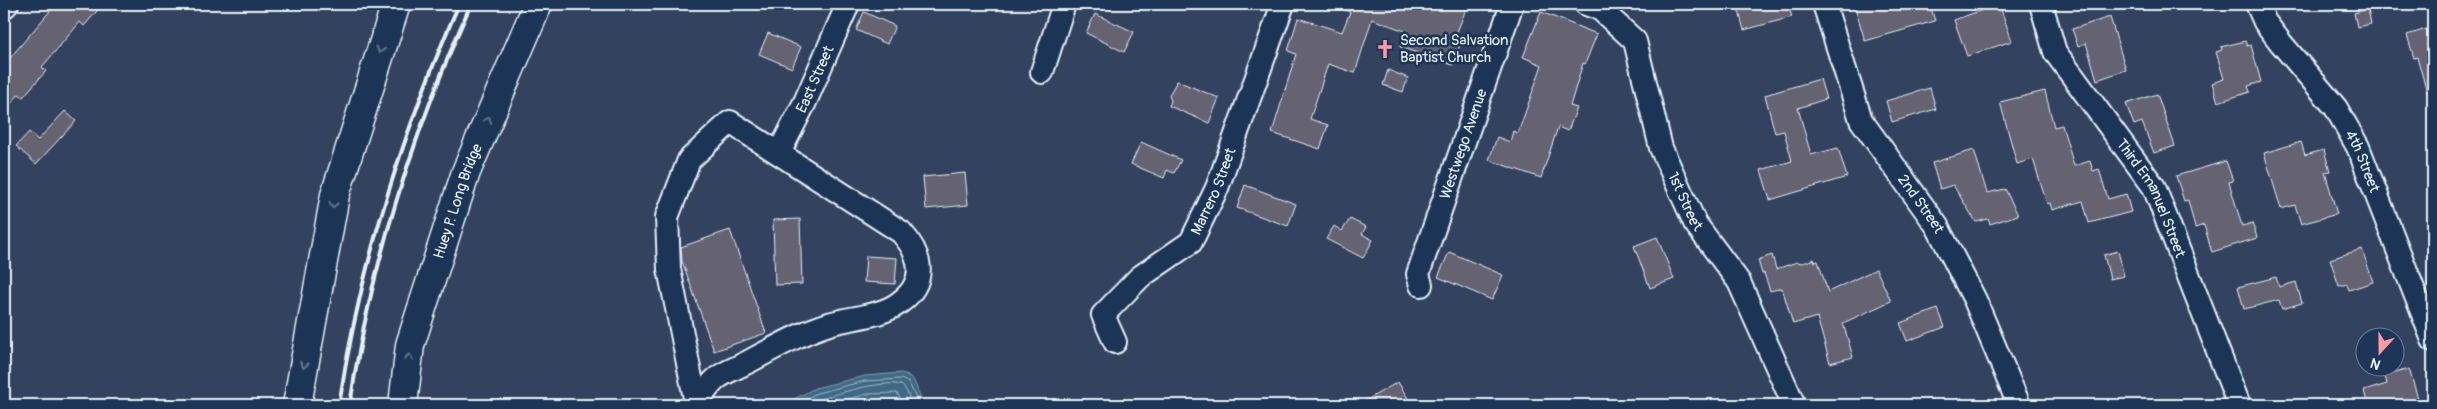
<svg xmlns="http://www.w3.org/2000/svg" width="2437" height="409" font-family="Pangolin,sans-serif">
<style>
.water{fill:#3f6986;stroke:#839fb4}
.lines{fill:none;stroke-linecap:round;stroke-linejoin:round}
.shore{stroke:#a4bbca;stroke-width:1}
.building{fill:#656271;stroke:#e8f1f8}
.minor-casing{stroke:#e8f1f8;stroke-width:26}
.highway-casing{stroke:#e8f1f8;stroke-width:31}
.minor{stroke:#1d3557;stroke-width:22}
.highway{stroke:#1d3557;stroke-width:28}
.rail{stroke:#e8f1f8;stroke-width:4}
.oneway{stroke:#64778f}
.labels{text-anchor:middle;stroke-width:5;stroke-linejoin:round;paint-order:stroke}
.poi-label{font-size:15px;fill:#e8f1f8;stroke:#1d3557;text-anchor:start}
.street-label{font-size:15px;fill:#e8f1f8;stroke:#1d3557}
</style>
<rect width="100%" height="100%" fill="#33425f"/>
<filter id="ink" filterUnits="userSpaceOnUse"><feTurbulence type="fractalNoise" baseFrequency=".02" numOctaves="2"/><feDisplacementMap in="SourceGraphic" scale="10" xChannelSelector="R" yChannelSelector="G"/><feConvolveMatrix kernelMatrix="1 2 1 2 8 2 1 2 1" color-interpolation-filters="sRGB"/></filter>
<g filter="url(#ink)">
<!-- water -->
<path class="water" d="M902,373l11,6 11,26h-141l32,-17 50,-12z"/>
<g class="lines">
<!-- shore -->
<path class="shore" d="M794,405l23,-12 48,-12 36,-2 8,4 10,22
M807,405c17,-9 76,-26 94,-20 6,3 9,15 11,20
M824,405l44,-11 29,-1 7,12"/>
</g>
<!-- building -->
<path class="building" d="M56,4h47l-19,22 -4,-4 -38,45 4,4 -23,26 -4,-3 -15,18v-47z
M1334,4h134l-13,33 7,2 -9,26 -53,-18 5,-16 -33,-12 -17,54 -27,-9 -18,55 18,6 -8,24 -48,-16 24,-79 -8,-3 10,-33 44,14 8,-20 -16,-6z
M1737,4h51l4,13 -48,13z
M1854,4h76l5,17 -70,20z
M1999,4l13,37 -45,15 -13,-36z
M2368,9l3,15 -14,3 -3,-14z
M864,12l31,14 -8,18 -31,-14z
M1541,12l56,22 -12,30 -2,-1 -13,43 7,2 -9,23 -10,-4 -17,51 -52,-18 8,-23 13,5 3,-11 5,2 24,-68 -19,-8z
M1095,14l39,18 -10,20 -38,-19z
M2110,17l16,53 -29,10 -11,-37 -8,3 -6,-17z
M2433,27v71l-4,1 -12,-42 -3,1 -7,-23z
M768,33l33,14 -9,21 -33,-14z
M2245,41l2,5 4,-1 10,37 -13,4 2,6 -32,10 -6,-19 12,-4 -8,-27 6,-2 -1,-3z
M1388,70l20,8 -5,14 -20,-7z
M1820,79l6,20 -28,9 13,47 27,-7 9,29 -77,23 -9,-30 31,-9 -8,-30 -9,2 -10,-38z
M1177,81l42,17 -10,25 -40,-17 2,-5 -2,-6z
M1930,88l6,21 -44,13 -6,-21z
M2045,91l9,36 8,-2 12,41 16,-5 3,10 6,-2 9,30 18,-5 5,18 -42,11 -6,-22 -31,9 -2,-7 -3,1 -14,-45 -16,5 -17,-62z
M2157,94l18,52 -21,7 -12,-31 -8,3 -8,-21z
M65,111l11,10 -40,43 -20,-18 13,-14 9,8z
M1141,142l40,18 -7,13 -7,-3 -3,8 -33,-14z
M2301,142l4,13 19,-5 6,21 -5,1 12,42 -36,10 -6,-19 -14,4 -17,-56z
M1974,150l13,43 18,-4 13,26 -28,9 -2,-5 -12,3 -23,-37 -13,4 -8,-26z
M2226,161l7,20 -4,1 13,44 11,-3 4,15 -45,14 -8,-27 -9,3 -7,-28 -4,1 -8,-25z
M965,173l3,32 -42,4 -3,-32z
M1245,185l51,19 -8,22 -51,-18z
M800,219l2,65 -27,1 -2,-65z
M1350,219l16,8 -4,7 11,6 -10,18 -37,-19 8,-13 8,5z
M730,230l36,103 -52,18 -32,-90 -1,-14z
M1657,237l17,42 -24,9 -16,-42z
M2362,249l11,33 -24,8 -2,-6 -8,2 -9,-27z
M2118,251l6,25 -14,3 -6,-24z
M1449,252l54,23 -11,25 -54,-23z
M1772,255l4,14 21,-7 6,1 11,-4 1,3 3,-1 10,31 48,-23 15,32 -48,22 10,34 -23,6 -13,-46 -24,7 -11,-36 -12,3 -6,-18 -2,1 -4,-14z
M866,256l31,2 -2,26 -31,-2z
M2276,277l3,10 17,-5 6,21 -20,6 -3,-9 -35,9 -6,-22z
M1938,309l7,18 -38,14 -7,-18z
M2409,369l11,36h-52l-4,-14 23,-7 -2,-8z
M1398,382l14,23h-54z"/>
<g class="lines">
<!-- minor casing -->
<g class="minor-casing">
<g id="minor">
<path id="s1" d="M1586,4l14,5 35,32 26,107 34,75 44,59 55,123"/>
<path id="s2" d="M1824,4l37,116 76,106 38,74 44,105"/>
<path id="s3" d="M2041,4l14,48 99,135 85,218"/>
<path id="s4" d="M2257,4l8,18 16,21 55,65 22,39 75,193"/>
<path d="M4,7l3,-3"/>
<path d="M1042,72l22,-68"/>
<path id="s5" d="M779,153l26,-51 43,-98"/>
<path id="s6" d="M1421,285l-3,-11 94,-270"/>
<path id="s7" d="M1115,342l-12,-27 37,-38 51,-35 26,-54 66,-184"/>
<path d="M696,403c7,-8 13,-18 20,-24 8,-7 21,-11 30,-16 27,-14 54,-30 83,-39 22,-7 51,-7 70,-21 29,-21 23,-48 2,-71l-171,-110 -41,38 -22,57 2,52 27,134 1,2"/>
</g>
</g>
<!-- highway casing -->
<g class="highway-casing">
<g id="highway">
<path d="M297,405l38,-210 61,-191"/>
<path id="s8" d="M403,405l7,-60 56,-173 72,-168"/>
</g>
</g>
<!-- minor -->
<use href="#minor" class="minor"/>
<!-- highway -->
<use href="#highway" class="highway"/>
<!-- rail -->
<path class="rail" d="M339,405c21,-138 64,-274 120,-401
M350,405c20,-138 64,-274 121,-401"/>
</g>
<!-- one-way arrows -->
<defs><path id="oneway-chevron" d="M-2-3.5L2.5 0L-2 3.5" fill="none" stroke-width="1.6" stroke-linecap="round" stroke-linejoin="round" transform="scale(1.25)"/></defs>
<g class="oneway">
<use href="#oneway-chevron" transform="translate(380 50) rotate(107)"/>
<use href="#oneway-chevron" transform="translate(488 120) rotate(-67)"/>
<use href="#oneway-chevron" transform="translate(333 205) rotate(100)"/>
<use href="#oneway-chevron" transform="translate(409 357) rotate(-83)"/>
<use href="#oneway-chevron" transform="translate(304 365) rotate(100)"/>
</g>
</g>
<!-- icons -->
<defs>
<g id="church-bare" transform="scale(1.5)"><path d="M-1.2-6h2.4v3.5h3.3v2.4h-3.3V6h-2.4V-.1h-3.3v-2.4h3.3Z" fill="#ff9aa2" stroke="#1d3557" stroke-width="2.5" paint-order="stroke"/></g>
</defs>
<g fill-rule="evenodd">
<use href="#church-bare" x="1385" y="49"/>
</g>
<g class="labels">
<!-- poi labels -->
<g class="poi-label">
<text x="1400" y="45">Second Salvation<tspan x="1400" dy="17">Baptist Church</tspan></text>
</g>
<!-- street labels -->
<g class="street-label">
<text dy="5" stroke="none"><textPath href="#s5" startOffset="82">East Street</textPath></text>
<text dy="5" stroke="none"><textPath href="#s6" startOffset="149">Westwego Avenue</textPath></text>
<text dy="5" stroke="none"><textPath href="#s4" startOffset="191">4th Street</textPath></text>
<text dy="5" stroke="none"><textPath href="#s7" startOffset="200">Marrero Street</textPath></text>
<text dy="5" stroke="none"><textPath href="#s3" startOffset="226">Third Emanuel Street</textPath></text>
<text dy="5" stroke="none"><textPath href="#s8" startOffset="212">Huey P. Long Bridge</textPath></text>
<text dy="5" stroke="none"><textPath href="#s1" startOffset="231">1st Street</textPath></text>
<text dy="5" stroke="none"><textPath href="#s2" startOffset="225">2nd Street</textPath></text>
</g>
</g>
<!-- margin -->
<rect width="2437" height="409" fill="none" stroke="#1d3557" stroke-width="20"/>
<rect x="10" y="10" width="2417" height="389" fill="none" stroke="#e8f1f8" stroke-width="2" filter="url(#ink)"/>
<!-- north arrow -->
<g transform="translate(2380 352) rotate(201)"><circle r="24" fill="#1d3557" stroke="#6e8097"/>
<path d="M0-4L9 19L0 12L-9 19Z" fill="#ff9aa2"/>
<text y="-8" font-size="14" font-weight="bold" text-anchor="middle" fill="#e8f1f8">N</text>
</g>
</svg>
